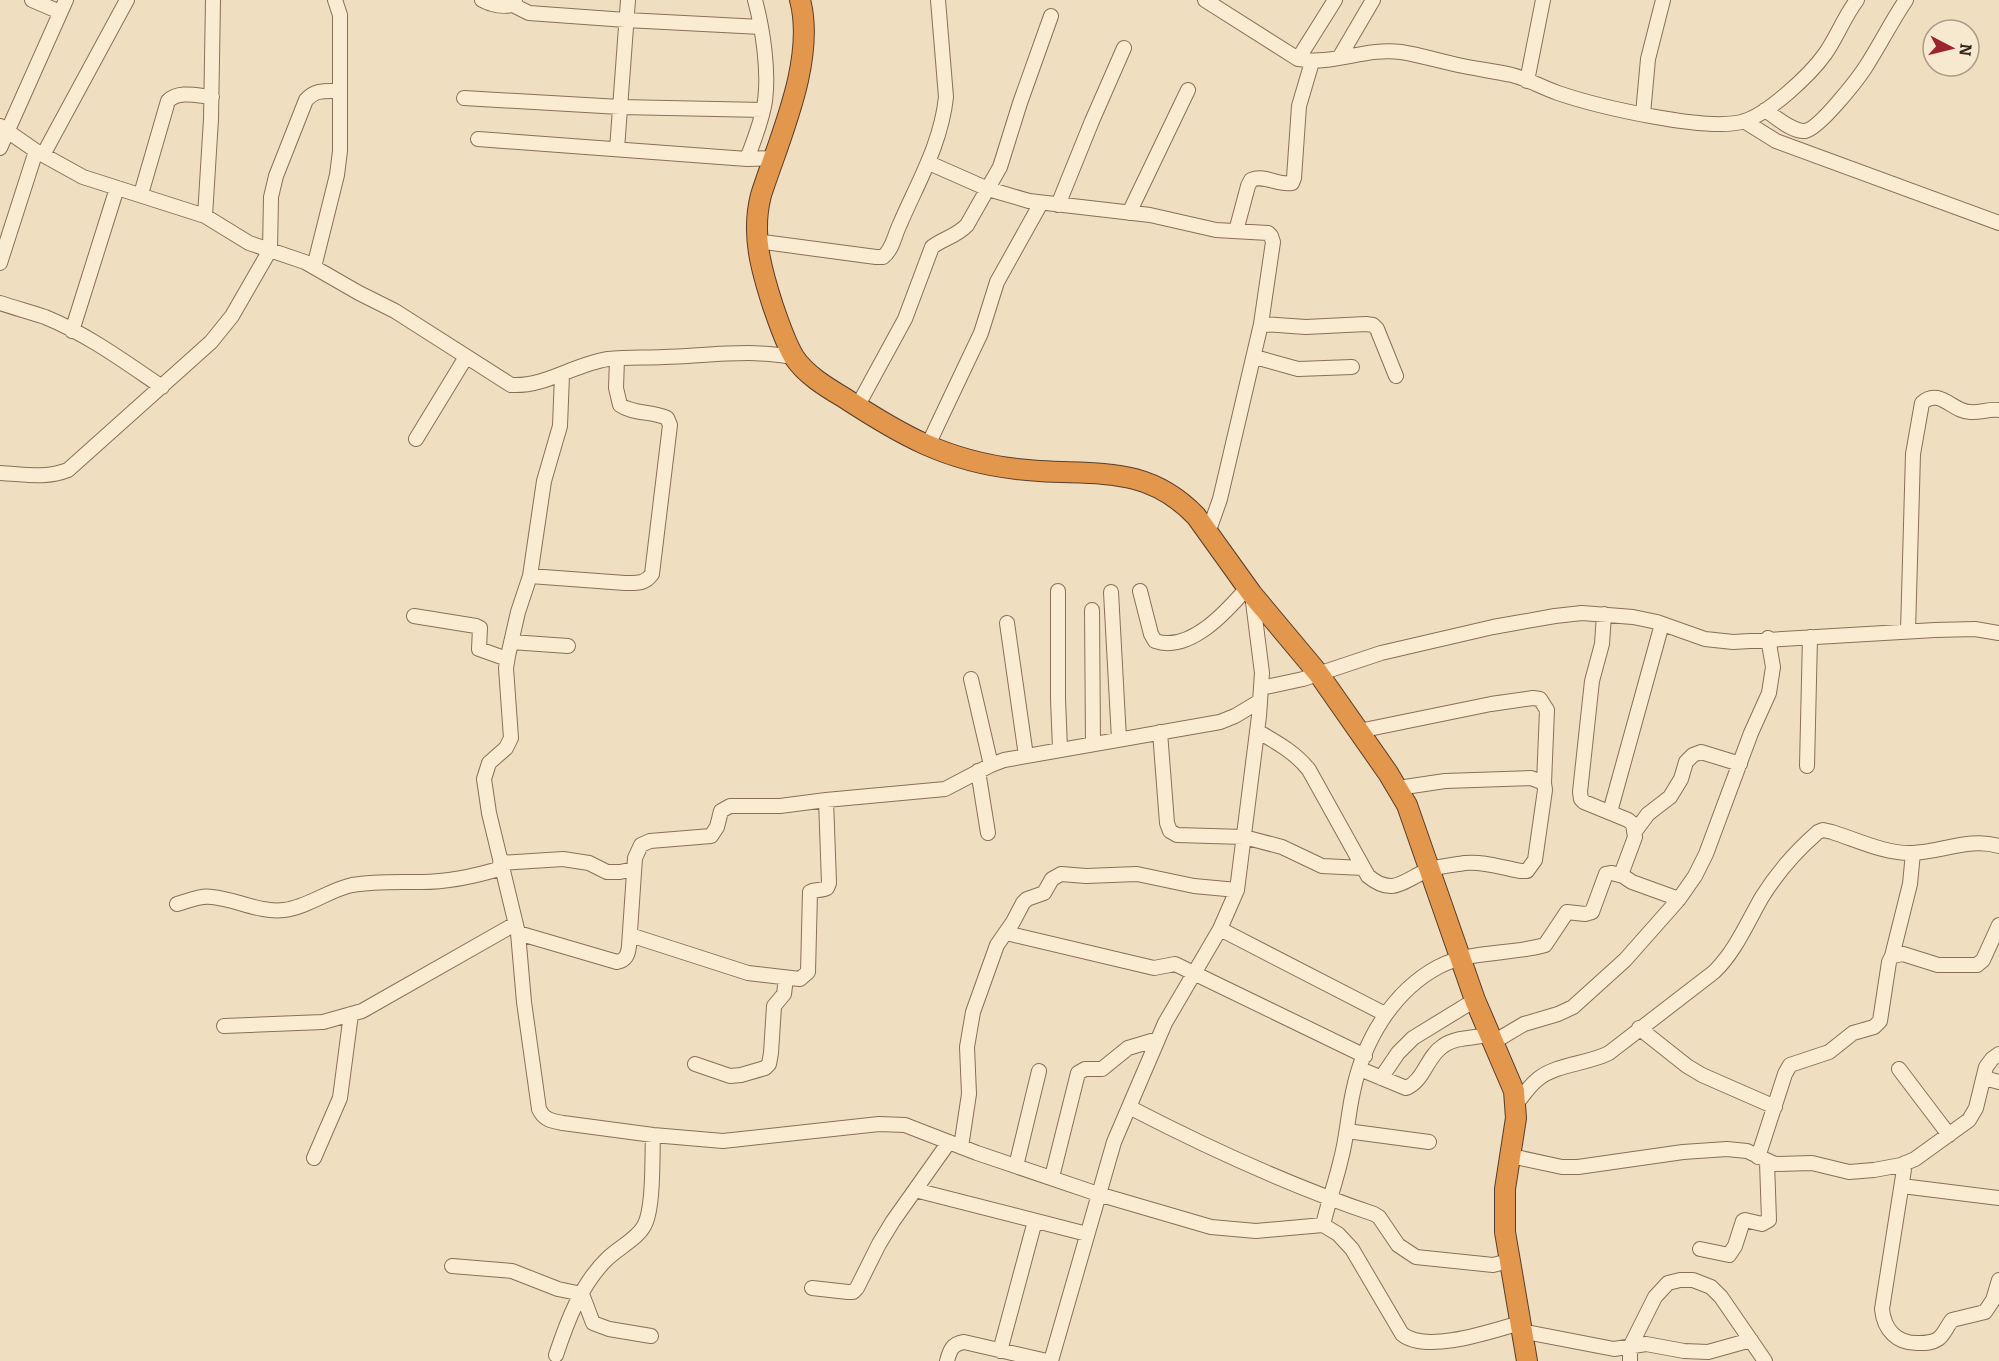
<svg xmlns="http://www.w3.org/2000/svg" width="1999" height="1361" font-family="Bitter,serif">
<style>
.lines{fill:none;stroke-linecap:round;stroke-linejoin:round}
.minor-casing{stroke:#896f57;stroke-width:16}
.highway-casing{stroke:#573d2c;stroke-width:22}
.minor{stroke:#faecd3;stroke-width:14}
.highway{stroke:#e3974c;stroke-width:20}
</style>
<rect width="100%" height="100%" fill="#f0dec0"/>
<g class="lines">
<!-- minor casing -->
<g class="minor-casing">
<path id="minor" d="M32,0l28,12
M482,0c9,5 21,7 31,5l2,-5
M1205,0l93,59c34,7 68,-12 103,-7 19,3 38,9 57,13 18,4 36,6 54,10 16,4 31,13 46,18 38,13 151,40 187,28 24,-8 65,-46 80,-67 12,-17 19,-37 32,-54
M513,5l16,8 97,7 135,7
M1339,58l34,-58
M1298,59l37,-59
M1527,81l16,-81
M464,98l156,9 143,3
M1765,110c11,7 27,22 40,21 14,-2 52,-51 60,-63 15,-23 26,-46 41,-68
M1643,114l5,-55 15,-59
M1744,121l32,20 223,82
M0,126l36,25 47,26 122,39 44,27 56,19 54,31 36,18 116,74c35,2 63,-21 97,-26 19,-2 38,-1 56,-2 28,-1 56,-4 84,-4 15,0 31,2 46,4
M478,139l269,20 27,-1
M0,148l66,-148
M617,149l11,-149
M43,155l84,-155
M747,159c7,-19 15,-38 18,-58 4,-30 -2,-71 -10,-101
M929,163l59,26 41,12 121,14 66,15 52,3 3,3 2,6 -12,82
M141,194l27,-93c11,-11 30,-5 44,-4
M1058,205l34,-84 32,-73
M1129,213l59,-123
M205,216l6,-97 2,-119
M1236,231l12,-45 3,-6c14,-6 27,6 41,3l2,-5 5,-72 13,-44
M756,241l120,16h7c10,-8 11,-21 17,-33 18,-42 41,-80 46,-127l-8,-97
M0,263l36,-112
M314,267l23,-92 3,-24v-136l-5,-15
M0,303c15,5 30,9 45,14 42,17 80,45 117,70
M72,331l45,-143
M1255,357l43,12 54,-2
M562,375l-2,51 -16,55 -14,95 -12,36 -10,44 -2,12 5,70 -5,10 -17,15 -5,16 5,34 29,120 6,69 15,107c5,11 13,12 24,14l90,12 70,6 156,-17 26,1 72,28 121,41 113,33 45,4 67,-6 15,9 14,15 50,85c24,20 90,-3 118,-11
M857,407l48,-88 27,-72c12,-9 25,-11 35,-22l33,-58 20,-64 31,-87
M416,439l50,-82
M927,447l54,-114 16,-51 44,-79
M0,473c24,1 45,6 68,-3l143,-128 21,-26 38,-66 1,-53 5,-21 30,-76c10,-11 20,-9 34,-9
M1208,533l12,-34 41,-175 45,3 60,-3 7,1 4,4 19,47
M530,576l95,7c12,0 20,1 27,-9l18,-149 -3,-7c-15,-7 -34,-4 -47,-13l-4,-17 1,-29
M1058,591v108l2,50
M1140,591l11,43 4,7c35,12 72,-30 92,-53
M1111,592l8,147
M1092,610l1,133
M1604,614l-2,30 -10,37 -12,111 1,7 3,3 44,18 5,4 2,13 -13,35 1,4 9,6 47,17
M414,616l62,10 4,2 -1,21 28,10
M1007,623l19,133
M1908,631l5,-177 9,-51c17,-16 31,9 48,9 10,1 17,-3 29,-2
M511,642l57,4
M971,679l20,86
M1261,688l42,-9 78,-26 112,-26 62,-11 27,-3 51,4 24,5 48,17 28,3 202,-12 40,-1 24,4
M1257,731c19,11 38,21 52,39l59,106c25,21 36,4 60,-6 11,-4 25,-5 37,-7 19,-2 38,5 56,8h6l8,-11 10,-70 -1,-7 -13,-5 -86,3 -47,7
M1359,731l132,-27 42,-6 7,1 7,11 -3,73
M1160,732l7,91 3,8 7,4 67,2 38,10 40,19 41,2
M1807,766l3,-129
M978,771l10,62
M1610,812l52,-188
M1636,830l12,-16 22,-17 11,-18 5,-17 7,-7 8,-3 39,12
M500,863l63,-4 26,4 18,9h13l14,-3
M177,904c11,-3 23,-9 35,-7 24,2 47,16 72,13 24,-3 45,-20 68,-25 23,-4 46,-3 69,-3 27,0 55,-6 81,-14
M1220,929l165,85
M518,933l99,29c9,-2 11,-7 12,-16l6,-88 6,-13 9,-4 61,-5 6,-9 4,-16 9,-5h50l46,-6 119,-11 46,-24 13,-5 216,-38 15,-6 25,-15
M1006,933l148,35 21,-4 190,92
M630,935l118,38 52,6 8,-7 2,-80c5,-3 11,-1 17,-4l2,-5 -3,-83
M1892,956l18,-72 3,-31
M224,1026l99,-4 39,-11 153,-87
M1639,1028l48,38 15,9 73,32
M1492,1043l32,-19 34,-10 15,-7 52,-47 54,-61 16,-23 11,-22 45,-121 18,-40 4,-26 -5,-29
M695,1064l35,12 11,-1 24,-7 4,-4 2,-11 3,-47 10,-12 2,-16
M1360,1069l46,19c18,-7 21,-32 37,-42 12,-9 31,-8 46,-11
M1899,1069l50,66
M1381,1078l17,-25 15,-15 62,-38
M1984,1078l15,4
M1516,1104c7,-8 13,-18 22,-25 18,-15 50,-15 71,-26l105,-81c21,-20 33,-49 48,-75 15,-24 34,-46 56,-65l5,-2 9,2c25,8 54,22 80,21 29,-1 59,-16 87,-7
M1129,1107c81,42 159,78 245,107l5,3 19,28 18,12 77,8 16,-4
M1347,1131l82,11
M961,1147l8,-53 -2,-47 6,-35 24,-67 16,-23 10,-19 4,-4 17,-6 8,-14 9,-5 25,2 51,-2 57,12 43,4
M1511,1156l51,11h16l105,-15 44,-3 20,2 28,13 37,-1 37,9 25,-2 27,-5 14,-6 54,-39 7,-12 10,-41 6,-8 7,-5
M1758,1157l27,-83 5,-9 39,-13 24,-19 21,-6 6,-6 9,-59 3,-6 11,-2 35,11h39l6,-5 16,-35
M314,1158l26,-60 11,-84
M1905,1163l-23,146c2,21 15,35 37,34 7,0 13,0 19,-4 6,-4 9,-13 14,-19l33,-8 8,-12 6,-20
M1016,1166l23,-95
M1052,1177l26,-104 7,-4h17l26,-21 30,-9
M1902,1186l97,12
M915,1190l172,44
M1323,1225c5,-22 13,-44 18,-66 6,-22 7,-45 12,-67 10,-50 39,-100 85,-125 33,-17 72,-12 107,-22l22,-33 18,2 7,-2 14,-38 6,-1 11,3
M1700,1249l29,6 6,-9 8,-25 2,-1 17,4 7,-4 -2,-58
M452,1266l60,5 46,18 24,5 11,29 16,6 42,7
M812,1288l36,4h5l4,-4 22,-44 14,-23 56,-79
M1521,1331l93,18 32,-5 38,7 24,1 43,-12
M1000,1351l35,-130
M556,1355c11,-33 25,-71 51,-96 11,-11 30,-20 37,-33 10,-17 8,-70 9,-91
M947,1361c3,-11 5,-17 17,-19l83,19
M1051,1361l63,-219 51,-119 55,-94 17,-39 22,-174 3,-43 -10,-79
M1630,1361v-14l25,-50 13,-14 12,-3h13l18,7 10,10 44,64"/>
</g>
<!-- highway casing -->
<g class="highway-casing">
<path id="highway" d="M800,0c16,60 -21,139 -39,195 -10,39 0,74 12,111 6,17 12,36 21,51 11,17 32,30 49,40 58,38 103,64 174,72 70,9 125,-9 179,47l56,78 66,79 70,100 19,32 68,195 39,91 2,27 -11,71v43l22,129"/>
</g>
<!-- minor -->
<use href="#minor" class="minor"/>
<!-- highway -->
<use href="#highway" class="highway"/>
</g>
<!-- north arrow -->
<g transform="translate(1951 48) rotate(97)"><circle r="28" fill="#f7e9d0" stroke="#ab9c88" stroke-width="1.5"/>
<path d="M0-4.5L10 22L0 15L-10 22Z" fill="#9b242d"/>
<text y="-9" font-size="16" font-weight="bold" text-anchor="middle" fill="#38281c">N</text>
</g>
</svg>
